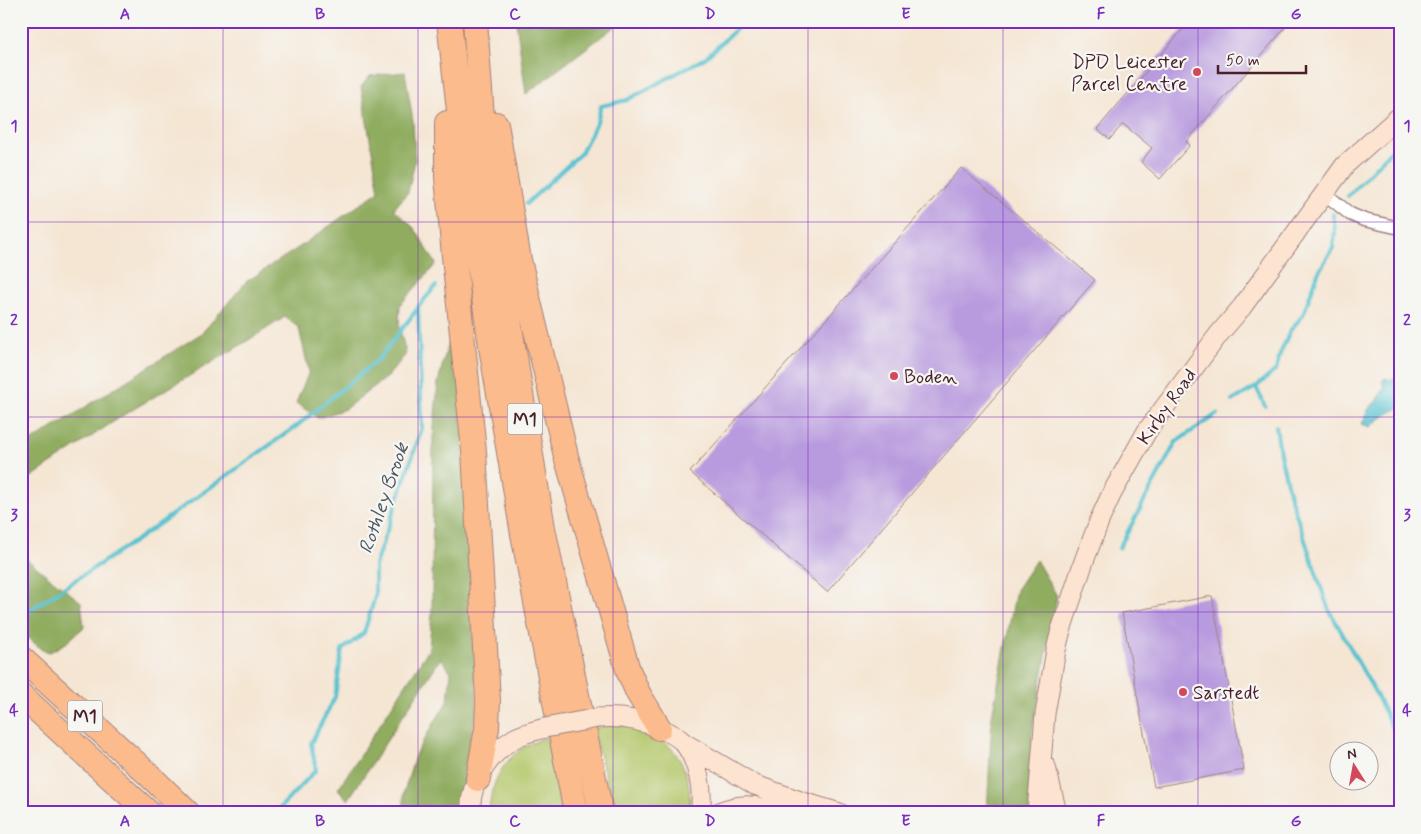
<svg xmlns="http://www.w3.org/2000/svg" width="1421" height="834" font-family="Mynerve,sans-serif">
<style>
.green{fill:#b4c76a;stroke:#7f734a}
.forest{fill:#8fac5e;stroke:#6c6644}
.water{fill:#56c2cf;stroke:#50707d}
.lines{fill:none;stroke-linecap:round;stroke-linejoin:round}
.stream{stroke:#56c2cf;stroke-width:4}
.building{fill:#b89ade}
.street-casing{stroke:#a08280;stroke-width:15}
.secondary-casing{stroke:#a08280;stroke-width:21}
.highway-casing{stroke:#a08280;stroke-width:26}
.street{stroke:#fff;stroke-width:12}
.secondary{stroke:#fde4d1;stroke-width:19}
.highway{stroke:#fbbb8c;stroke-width:24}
.secondary-bridge-casing{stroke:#a08280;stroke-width:21;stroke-linecap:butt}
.secondary-bridge{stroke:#fde4d1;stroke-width:19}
.grid{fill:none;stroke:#7b2cbf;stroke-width:1;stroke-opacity:0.55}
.poi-dot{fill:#d1495b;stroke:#f6f6f2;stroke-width:2}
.labels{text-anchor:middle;stroke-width:4.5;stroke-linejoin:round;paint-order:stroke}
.shield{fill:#f6f6f2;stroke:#7e6067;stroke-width:1}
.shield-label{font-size:18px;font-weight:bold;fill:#4a1f2b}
.poi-label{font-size:19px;fill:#4a1f2b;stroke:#f6f6f2;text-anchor:start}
.street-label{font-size:19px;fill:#4a1f2b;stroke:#f6f6f2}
.water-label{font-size:20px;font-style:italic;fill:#4e5864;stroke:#f6f6f2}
.neatline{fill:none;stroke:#7b2cbf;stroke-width:2}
.grid-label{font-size:16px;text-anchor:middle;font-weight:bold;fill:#7b2cbf}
</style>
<rect width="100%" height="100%" fill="#f6f6f2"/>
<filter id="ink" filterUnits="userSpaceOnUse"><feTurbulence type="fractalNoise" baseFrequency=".02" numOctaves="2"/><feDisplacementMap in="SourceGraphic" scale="10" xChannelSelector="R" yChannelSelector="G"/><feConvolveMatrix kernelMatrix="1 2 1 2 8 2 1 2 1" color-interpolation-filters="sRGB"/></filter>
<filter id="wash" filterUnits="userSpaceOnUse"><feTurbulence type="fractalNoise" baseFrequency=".0096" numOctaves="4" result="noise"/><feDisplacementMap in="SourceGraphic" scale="20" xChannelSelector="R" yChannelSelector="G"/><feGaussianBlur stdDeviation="1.12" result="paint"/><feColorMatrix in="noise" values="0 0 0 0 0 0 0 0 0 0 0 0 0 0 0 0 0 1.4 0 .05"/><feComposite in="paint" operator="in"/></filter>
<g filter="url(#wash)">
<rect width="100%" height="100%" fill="#f5e6d4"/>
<!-- green -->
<path class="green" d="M611,724c10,0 17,2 27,5 6,2 13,3 18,7 27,16 37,47 33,77h-76l-8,-39 -13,-45z
M553,736l15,77h-79c2,-41 24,-68 64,-77z"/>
<!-- forest -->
<path class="forest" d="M516,21h106l-96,73z
M405,72l8,49 2,40 -7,31 -14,17 21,20 21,35 -36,41 -1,20 7,29 -18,22 -43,33 -27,9 -22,-15 13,-31 -10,-44 -14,-11 -49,31 -114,68 -101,68v-36l181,-115 44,-51 55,-36 78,-55 -18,-104 9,-11z
M458,342l19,367c-8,34 -14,69 -15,104h-58v-21l12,-39 19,-32 13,-20 3,-29 -10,-14 -93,142 -10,-11 91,-140 3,-36 1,-175 5,-56 10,-38z
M21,555l60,47 3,25 -18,16 -16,9 -8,-2 -21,-19z
M1036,560l21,36 -25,137 -3,80h-42l5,-97 24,-126z"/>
<!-- water -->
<path class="water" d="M1400,375v32l-19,11 -11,9 -8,-3 7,-16 9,-8 7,-14 -3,-5 3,-3 5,2z"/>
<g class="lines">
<!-- stream -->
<path class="stream" d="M1348,196l52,-55
M526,204l55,-51 16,-31 4,-16 26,-6 78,-42 40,-37
M1256,387l9,19
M1232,401l24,-14 20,-17 4,-16 10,-23 13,-16 15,-42 15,-25 2,-17 -2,-17
M1276,426l4,28 10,42 38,112 48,86 24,50
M1119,548l57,-106 41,-28
M21,616l117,-77 160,-114 81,-66 39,-51
M275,813l41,-43 -5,-27 24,-46 7,-47 22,-17 11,-36v-32l47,-137 -4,-121 18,-21"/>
</g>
<g id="blocks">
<!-- building -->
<path class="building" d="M1190,21h101l-105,121 4,3 -30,34 -19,-17 11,-14 -29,-24 -13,15 -13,-10z
M961,168l134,112 -268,312 -137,-120z
M1212,596l32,174 -90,17 -32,-174z"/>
</g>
</g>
<g filter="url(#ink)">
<use href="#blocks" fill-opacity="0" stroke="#a08280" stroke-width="1"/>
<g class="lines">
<!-- street casing -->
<g class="street-casing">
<path id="street" d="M1324,193l26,21 14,6 36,8"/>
</g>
<!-- secondary casing -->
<g class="secondary-casing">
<path id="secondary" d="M598,718c23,-2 42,1 63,11 8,3 17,8 23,14 14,18 20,48 16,70
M684,743l71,42 45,16 40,12
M1046,767l11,46
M471,813c-3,-30 20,-61 44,-75 9,-5 19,-7 30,-10
M717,813c24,-11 41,-8 64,0
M1037,813l8,-99 11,-64 5,-20 23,-69 16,-42 12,-26 35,-62 72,-97 23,-27 103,-142 55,-49"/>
</g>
<!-- highway casing -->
<g class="highway-casing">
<path id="highway" d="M449,21l18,161 25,171 31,181 53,279
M475,21l12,166 56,341 58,285
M447,123v54l7,79 20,195 14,250 -1,27 -9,51
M496,124l23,136 47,196 62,214 10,23 21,35
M21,658l128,117 39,38
M21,695l128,118"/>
</g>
<!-- street -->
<use href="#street" class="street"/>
<!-- secondary -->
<use href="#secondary" class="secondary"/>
<!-- highway -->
<use href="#highway" class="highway"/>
<!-- secondary-bridge casing -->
<g class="secondary-bridge-casing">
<path id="secondary-bridge" d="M545,728l53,-10"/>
</g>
<!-- secondary-bridge -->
<use href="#secondary-bridge" class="secondary-bridge"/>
</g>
</g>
<!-- grid -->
<path class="grid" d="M223,21v792M418,21v792M613,21v792M808,21v792M1003,21v792M1198,21v792M21,222h1379M21,417h1379M21,612h1379"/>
<!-- markers -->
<g class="poi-dot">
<circle cx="1197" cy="72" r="5"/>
<circle cx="894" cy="376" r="5"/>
<circle cx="1183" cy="692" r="5"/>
</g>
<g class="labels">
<!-- shield labels -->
<g class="shield">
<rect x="507.5" y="403.5" width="35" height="31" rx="4"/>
<rect x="67.5" y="700.5" width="35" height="31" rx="4"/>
</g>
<g class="shield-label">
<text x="525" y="425">M1</text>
<text x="85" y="722">M1</text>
</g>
<!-- poi labels -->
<g class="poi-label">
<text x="1187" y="68" text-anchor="end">DPD Leicester<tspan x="1187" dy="22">Parcel Centre</tspan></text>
<text x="904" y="383">Boden</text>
<text x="1193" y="699">Sarstedt</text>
</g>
<!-- street labels -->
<g class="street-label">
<text transform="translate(1166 406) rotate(-55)" y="7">Kirby Road</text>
</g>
<!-- water labels -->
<g class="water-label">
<text transform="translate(383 498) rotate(-71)" y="7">Rothley Brook</text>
</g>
</g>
<!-- margin -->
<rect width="1421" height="834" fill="none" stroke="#f6f6f2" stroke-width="55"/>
<!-- north arrow -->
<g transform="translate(1354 766) rotate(349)"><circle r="24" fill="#f6f6f2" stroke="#b1a0a2"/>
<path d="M0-4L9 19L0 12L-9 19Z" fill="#d1495b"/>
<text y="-8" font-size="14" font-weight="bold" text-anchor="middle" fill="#4a1f2b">N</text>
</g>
<!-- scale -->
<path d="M1218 65v8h88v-8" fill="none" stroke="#4a1f2b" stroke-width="2.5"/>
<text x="1226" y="65" font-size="15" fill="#4a1f2b" stroke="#f6f6f2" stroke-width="4" paint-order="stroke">50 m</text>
<rect x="28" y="28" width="1366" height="778" class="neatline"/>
<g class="grid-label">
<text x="125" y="19">A</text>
<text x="320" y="19">B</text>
<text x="515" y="19">C</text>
<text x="710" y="19">D</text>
<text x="906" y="19">E</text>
<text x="1101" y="19">F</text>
<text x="1296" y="19">G</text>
<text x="14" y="131">1</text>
<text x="1407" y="131">1</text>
<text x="14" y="325">2</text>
<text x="1407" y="325">2</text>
<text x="14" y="520">3</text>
<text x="1407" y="520">3</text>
<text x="14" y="715">4</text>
<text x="1407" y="715">4</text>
<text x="125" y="826">A</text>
<text x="320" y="826">B</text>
<text x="515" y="826">C</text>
<text x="710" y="826">D</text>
<text x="906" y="826">E</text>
<text x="1101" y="826">F</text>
<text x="1296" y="826">G</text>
</g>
</svg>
